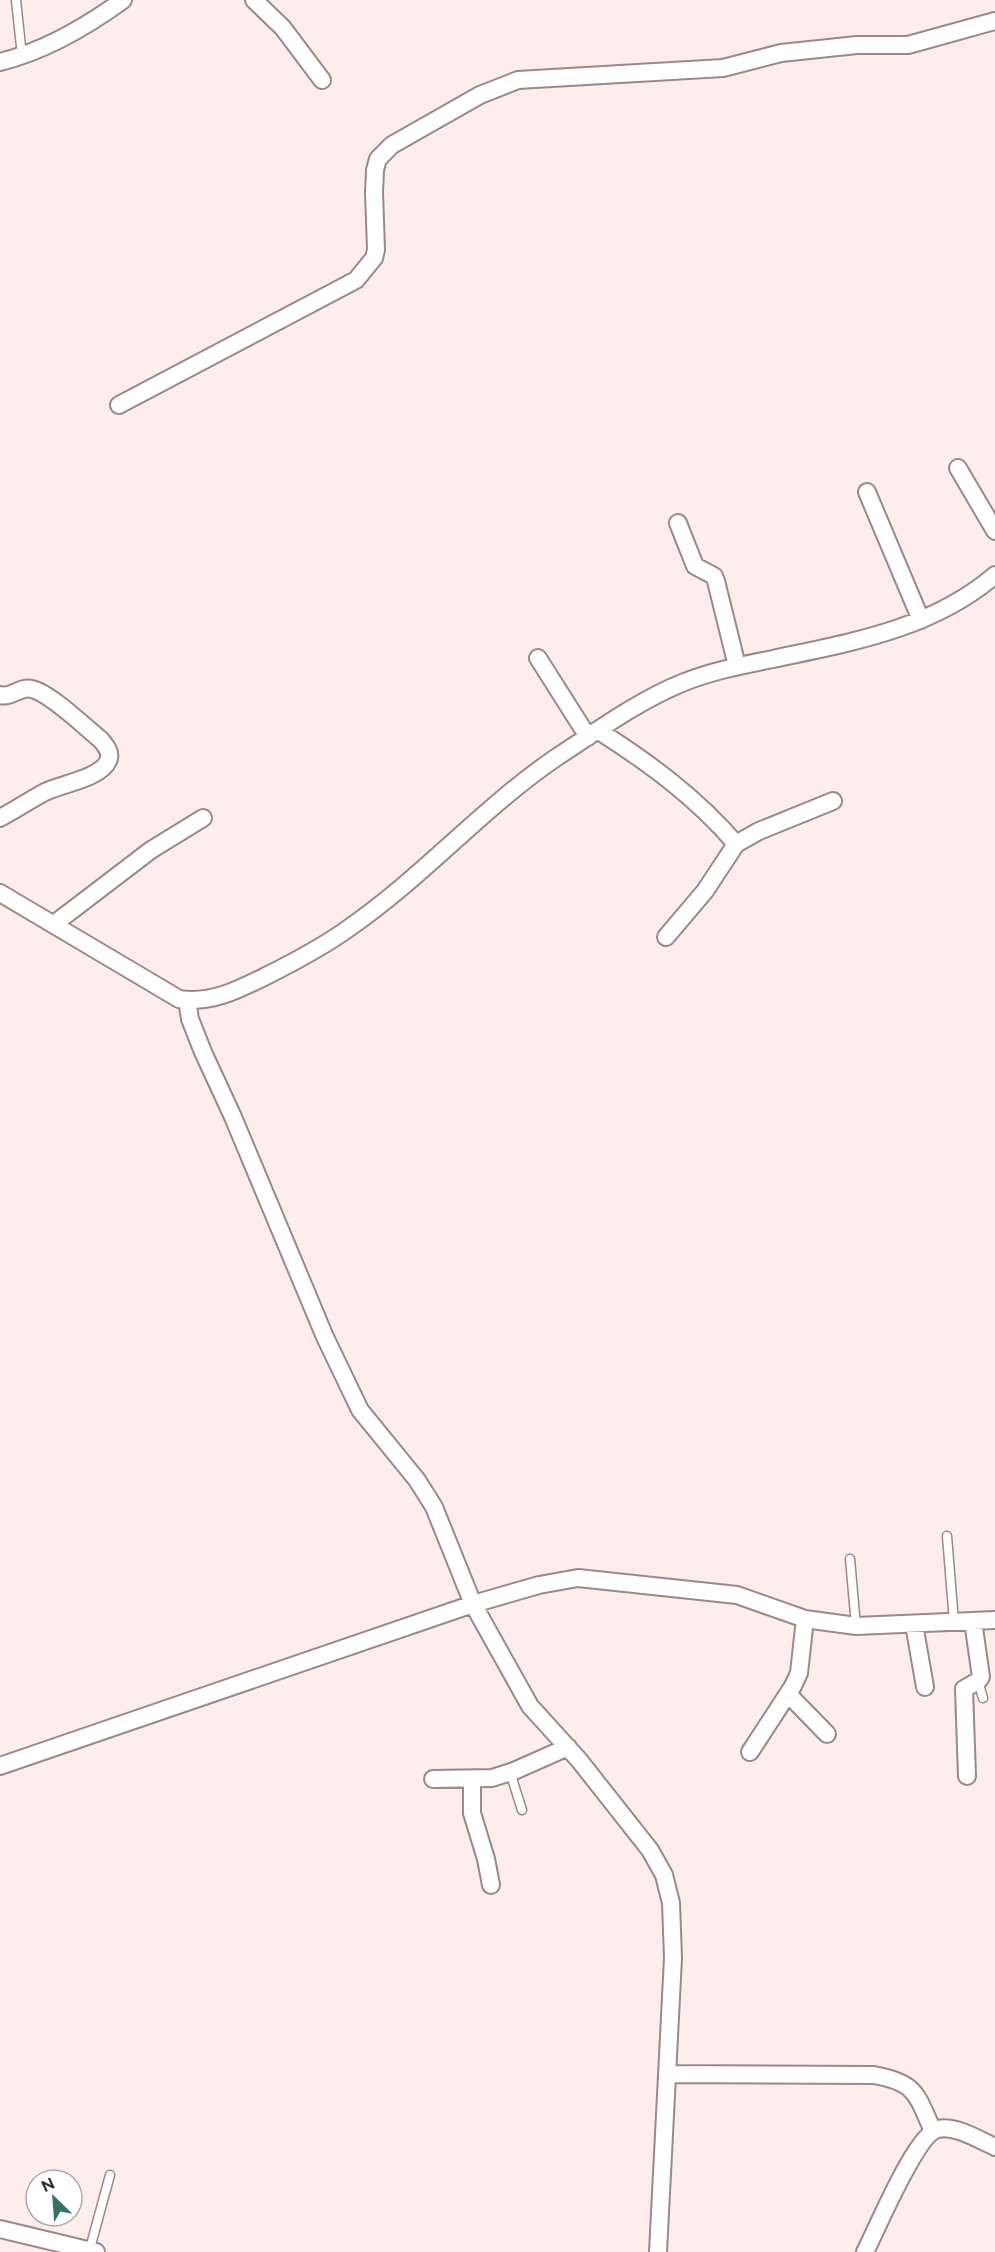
<svg xmlns="http://www.w3.org/2000/svg" width="995" height="2252" font-family="Raleway,sans-serif">
<style>
.lines{fill:none;stroke-linecap:round;stroke-linejoin:round}
.lane-casing{stroke:#9b8989;stroke-width:11}
.street-casing{stroke:#9b8989;stroke-width:20}
.lane{stroke:#fff;stroke-width:8}
.street{stroke:#fff;stroke-width:16}
</style>
<rect width="100%" height="100%" fill="#feeded"/>
<g class="lines">
<!-- lane casing -->
<g class="lane-casing">
<path id="lane" d="M16,0l6,56
M947,1536l7,86
M850,1559l6,67
M978,1681l5,17
M510,1772l12,38
M89,2252l21,-77"/>
</g>
<!-- street casing -->
<g class="street-casing">
<path id="street" d="M254,0l29,28 39,52
M0,62c45,-11 86,-35 123,-62
M119,405l237,-125 18,-22 2,-8 -2,-58 1,-22 3,-11 14,-14 88,-50 38,-15 205,-12 58,-15 76,-8h51l87,-24
M958,468l37,63
M867,492l54,128
M678,523l17,43 19,10 2,5 21,85
M538,658l50,79
M0,695c12,3 20,-9 32,-6 18,4 53,38 69,51 5,6 11,13 7,21 -7,17 -47,23 -63,31 -15,8 -30,18 -45,26
M599,731c50,32 98,67 137,113
M0,893l179,106c33,5 61,-10 89,-24 28,-14 56,-29 81,-47 74,-51 134,-121 208,-171 40,-26 81,-56 125,-74 29,-12 61,-18 91,-24 79,-17 159,-30 222,-84
M54,924l97,-74 52,-32
M666,937l39,-46 31,-47 23,-13 74,-30
M187,1000l3,19 13,33 30,65 92,220 35,73 57,70 17,27 39,97 57,102 49,54 71,90 14,25 7,28 2,55 -15,294
M914,1624l11,63
M788,1694l39,40
M750,1752l43,-66 6,-13 6,-54
M0,1766l473,-162 66,-19 39,-7 159,17 68,24 51,7 139,-6
M967,1776l-3,-87 14,-8 3,-4 -8,-56
M433,1779l59,-1 22,-7 54,-24
M472,1779v34l14,46 5,26
M667,2074l207,1c43,8 42,19 59,56
M0,2229l96,23
M865,2252c12,-23 51,-118 73,-123 18,-4 41,11 57,18"/>
</g>
<!-- lane -->
<use href="#lane" class="lane"/>
<!-- street -->
<use href="#street" class="street"/>
</g>
<!-- north arrow -->
<g transform="translate(54 2198) rotate(335)"><circle r="28" fill="#ffffff" stroke="#adaaaa" stroke-width="1.5"/>
<path d="M0-4.5L10 22L0 15L-10 22Z" fill="#317364"/>
<text y="-9" font-size="16" font-weight="bold" text-anchor="middle" fill="#322a2a">N</text>
</g>
</svg>
